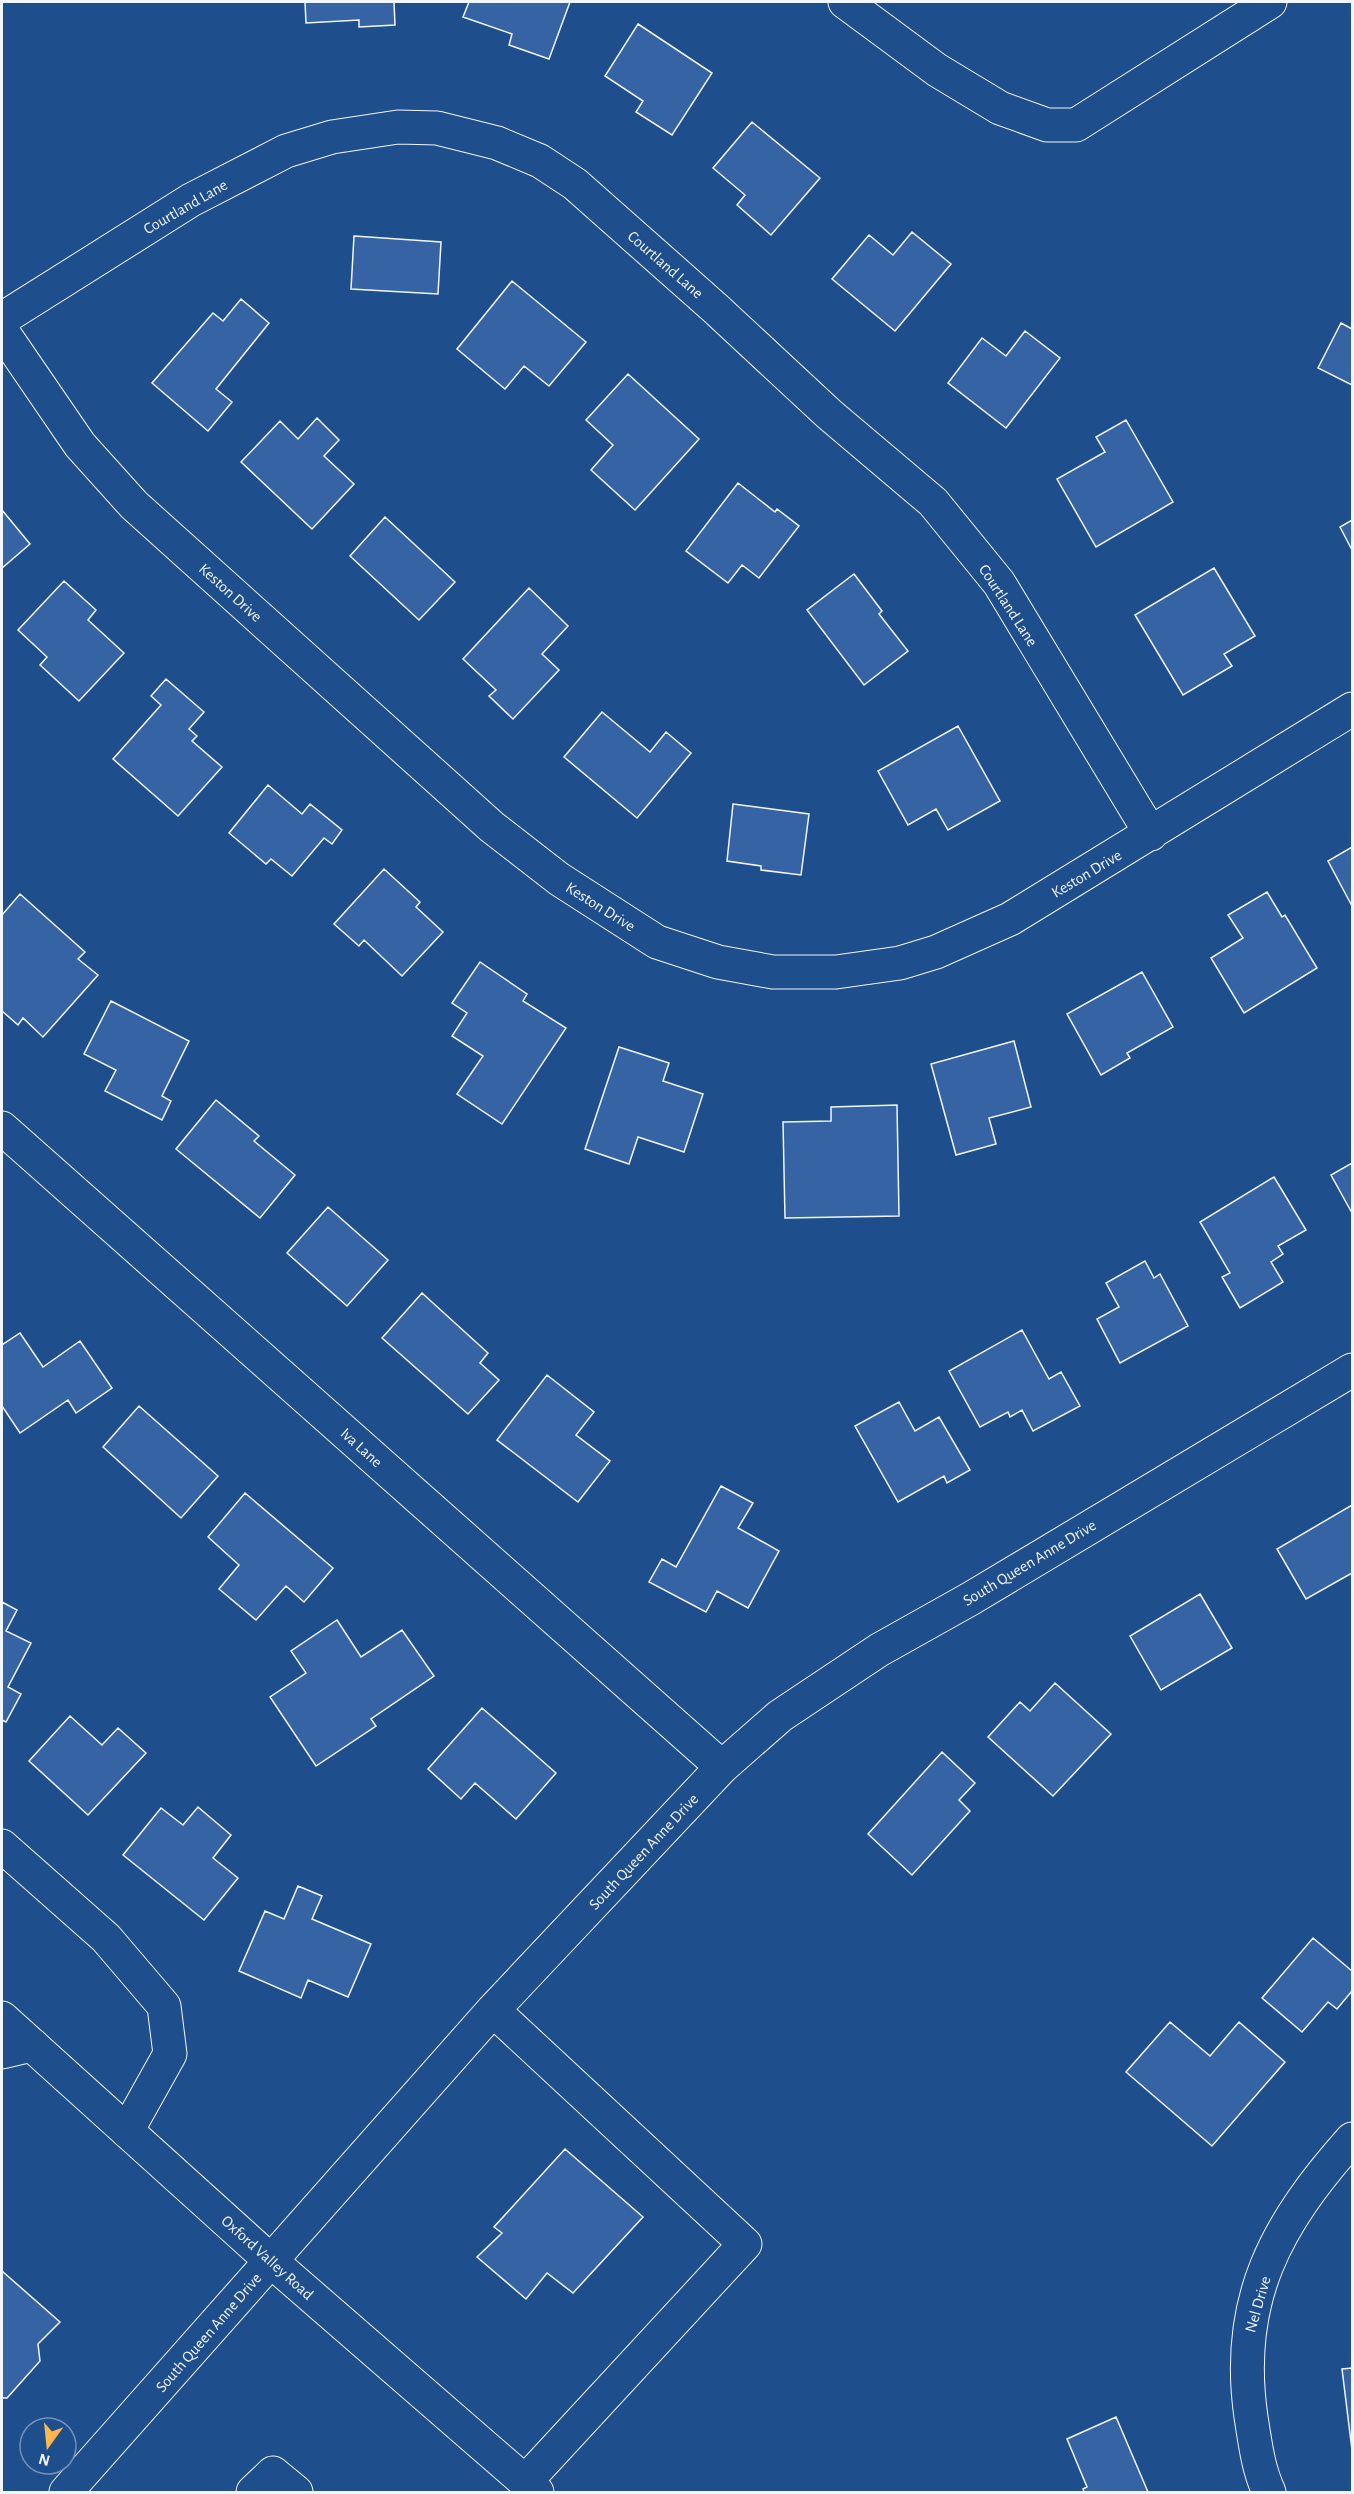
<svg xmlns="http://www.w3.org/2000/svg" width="1354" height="2494" font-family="'Alegreya Sans',sans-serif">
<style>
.building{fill:#3563a3;stroke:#f2f6ff;stroke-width:1.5}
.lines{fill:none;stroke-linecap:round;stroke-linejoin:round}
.minor-casing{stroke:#f2f6ff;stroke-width:35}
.major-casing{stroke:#f2f6ff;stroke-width:35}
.minor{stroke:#1f4e8c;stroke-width:33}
.major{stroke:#1f4e8c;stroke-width:33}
.labels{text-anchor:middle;stroke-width:4.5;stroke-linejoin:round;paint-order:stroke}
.street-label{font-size:16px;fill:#f2f6ff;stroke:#1f4e8c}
</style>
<rect width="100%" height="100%" fill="#1f4e8c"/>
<!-- building -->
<path class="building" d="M305,2h89l1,23 -36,2v-7l-53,3z
M469,2h101l-21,57 -40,-14 3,-11 -49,-17z
M638,24l74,49 -40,62 -36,-23 7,-11 -38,-25z
M752,122l68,56 -49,57 -34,-30 8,-10 -32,-27z
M912,232l39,32 -56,67 -63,-52 37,-44 24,20z
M354,236l87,6 -3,52 -87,-5z
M512,281l74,61 -37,44 -25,-20 -19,23 -48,-40z
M241,299l28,24 -53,66 16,13 -24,29 -56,-48 61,-70 10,8z
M1341,323l11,6v56l-34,-17z
M1025,331l35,27 -54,70 -58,-45 34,-45 24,18z
M628,374l71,65 -64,71 -44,-40 22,-25 -27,-25z
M317,418l22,22 -15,16 30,28 -42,45 -71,-67 39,-41 18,18z
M1126,420l47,82 -77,45 -39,-68 48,-27 -9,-15z
M738,483l37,29 2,-3 22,17 -40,52 -17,-13 -14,18 -42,-32z
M2,510l28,34 -28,24z
M385,517l70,65 -36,38 -69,-64z
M1352,520v30l-12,-23z
M1214,568l41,68 -31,18 8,12 -49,29 -48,-80z
M854,574l28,37 -3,3 29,37 -44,34 -57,-75z
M64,581l32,29 -8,10 36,33 -45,48 -39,-36 7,-8 -29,-27z
M529,588l39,38 -26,28 17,16 -46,49 -24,-23 7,-6 -33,-31z
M166,679l38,33 -15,17 8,7 -5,5 30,26 -44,49 -65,-57 48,-54 -10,-9z
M602,712l48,40 16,-20 25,21 -54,65 -73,-61z
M958,726l42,75 -52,29 -12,-21 -28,16 -30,-54z
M268,785l34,29 8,-10 32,26 -10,14 -8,-6 -32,38 -21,-17 -5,5 -37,-31z
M733,804l76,10 -8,61 -40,-5v-4l-34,-5z
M1352,847v59l-24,-45z
M384,869l36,33 -4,5 27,25 -41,44 -38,-36 -5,6 -25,-22z
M1267,892l15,25 3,-2 32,53 -73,45 -33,-55 32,-20 -15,-23z
M20,894l65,58 -7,7 20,16 -55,62 -20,-19 -5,7 -16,-14v-96z
M480,962l47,32 -4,7 43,27 -64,96 -45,-30 26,-38 -31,-20 15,-23 -15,-10z
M1142,972l31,55 -46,26 3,5 -29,17 -34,-61z
M111,1001l78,40 -27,55 9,5 -9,19 -57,-29 11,-21 -32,-16z
M1014,1041l17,66 -42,11 7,26 -40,11 -25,-91z
M619,1047l50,16 -6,18 40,13 -19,58 -46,-15 -9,27 -44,-15z
M216,1100l43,36 -5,5 41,34 -35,43 -84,-69z
M897,1105l2,111 -114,2 -2,-96 48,-1v-14z
M1352,1163v50l-21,-38z
M1274,1177l32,53 -28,16 5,8 -12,8 12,20 -43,26 -18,-31 8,-4 -30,-51z
M328,1207l60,53 -41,46 -60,-53z
M1145,1261l9,17 6,-4 28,52 -68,37 -23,-44 22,-12 -13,-24z
M422,1293l66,60 -8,10 19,17 -31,34 -86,-76z
M1022,1330l27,49 12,-7 19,34 -47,25 -11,-21 -12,7 -2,-5 -28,15 -31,-56z
M20,1333l23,34 37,-26 32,47 -36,25 -8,-13 -48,33 -18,-27v-61z
M547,1375l47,37 -18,23 34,26 -32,41 -81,-62z
M899,1402l16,29 24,-14 31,53 -23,13 -3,-7 -46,26 -43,-76z
M139,1406l79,70 -37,42 -78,-71z
M721,1486l32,17 -15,25 41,23 -31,57 -31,-17 -11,21 -57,-30 13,-23 14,8z
M245,1493l88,75 -29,34 -18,-16 -30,34 -37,-31 20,-24 -31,-28z
M1352,1505v68l-46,26 -29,-50z
M1200,1594l32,54 -71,42 -31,-54z
M2,1602l15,8 -11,21 25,12 -23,44 13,7 -15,28 -4,-2z
M337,1620l24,37 41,-27 32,46 -63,43 5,7 -60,40 -46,-69 36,-24 -15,-22z
M1055,1683l56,51 -58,62 -65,-59 32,-35 10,9z
M482,1708l74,65 -40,46 -41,-36 -14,16 -33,-30z
M70,1716l32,29 16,-17 28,25 -58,62 -59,-54z
M942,1752l33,31 -16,17 11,11 -58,64 -44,-41z
M198,1807l33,28 -18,23 25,20 -34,42 -81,-65 38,-47 22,17z
M298,1886l24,10 -10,23 59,25 -23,53 -40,-17 -7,18 -62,-27 26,-60 19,8z
M1313,1938l39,33v20l-15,18 -9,-7 -26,30 -40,-34z
M1170,2022l40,34 29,-34 46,40 -73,84 -86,-74z
M565,2149l78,68 -70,76 -26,-20 -21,26 -49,-42 25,-24 -8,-6z
M2,2271l58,51 -22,22 2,17 -33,37h-5z
M1352,2368v82l-10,-81z
M1116,2417l32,75h-64l-1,-3 4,-2 -20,-48z"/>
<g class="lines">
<!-- minor casing -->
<g class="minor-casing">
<path id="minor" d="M845,2l92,68 63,38 47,17h29l194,-123
M2,319l189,-119 95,-49 46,-14 66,-10 39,1 60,15 43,18 35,23 140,124 114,106 104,88 66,81 152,251
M2,331l78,114 54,60 358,322 67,52 98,63 61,20 55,10h63l64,-9 36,-11 74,-33 342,-210
M2,1128l720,639
M2,1846l104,92 58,68 6,48 -43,77
M493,2010l252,234 -220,238
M2,2052l30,-7
M66,2492l427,-482 229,-243 58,-51 99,-66 91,-51 382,-229
M253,2492l20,-19 23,19
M1269,2492c-11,-23 -14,-50 -18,-75 -17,-117 25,-193 101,-278"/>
</g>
<!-- major casing -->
<g class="major-casing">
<path id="major" d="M2,2018l269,243 266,231"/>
</g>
<!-- minor -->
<use href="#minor" class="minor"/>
<!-- major -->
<use href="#major" class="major"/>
</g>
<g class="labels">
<!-- street labels -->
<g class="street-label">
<text transform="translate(185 206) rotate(-30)" y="6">Courtland Lane</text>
<text transform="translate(666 264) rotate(41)" y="6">Courtland Lane</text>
<text transform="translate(231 592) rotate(42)" y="6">Keston Drive</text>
<text transform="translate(1009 605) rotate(57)" y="6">Courtland Lane</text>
<text transform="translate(1086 873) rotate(-31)" y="6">Keston Drive</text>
<text transform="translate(601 906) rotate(32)" y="6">Keston Drive</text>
<text transform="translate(362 1447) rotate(42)" y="6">Iva Lane</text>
<text transform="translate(1029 1562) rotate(-31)" y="6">South Queen Anne Drive</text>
<text transform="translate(643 1851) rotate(-47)" y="6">South Queen Anne Drive</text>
<text transform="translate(268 2257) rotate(42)" y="6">Oxford Valley Road</text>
<text transform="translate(1257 2304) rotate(-74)" y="6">Nel Drive</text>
<text transform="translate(208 2332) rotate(-49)" y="6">South Queen Anne Drive</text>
</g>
</g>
<!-- border -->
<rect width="1354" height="2494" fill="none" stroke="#f2f6ff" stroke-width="6"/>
<!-- north arrow -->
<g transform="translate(48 2446) rotate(195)"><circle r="28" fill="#1f4e8c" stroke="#7391ba" stroke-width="1.5"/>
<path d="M0-4.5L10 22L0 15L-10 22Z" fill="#ffb74d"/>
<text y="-9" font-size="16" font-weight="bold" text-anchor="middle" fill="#f2f6ff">N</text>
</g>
</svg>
